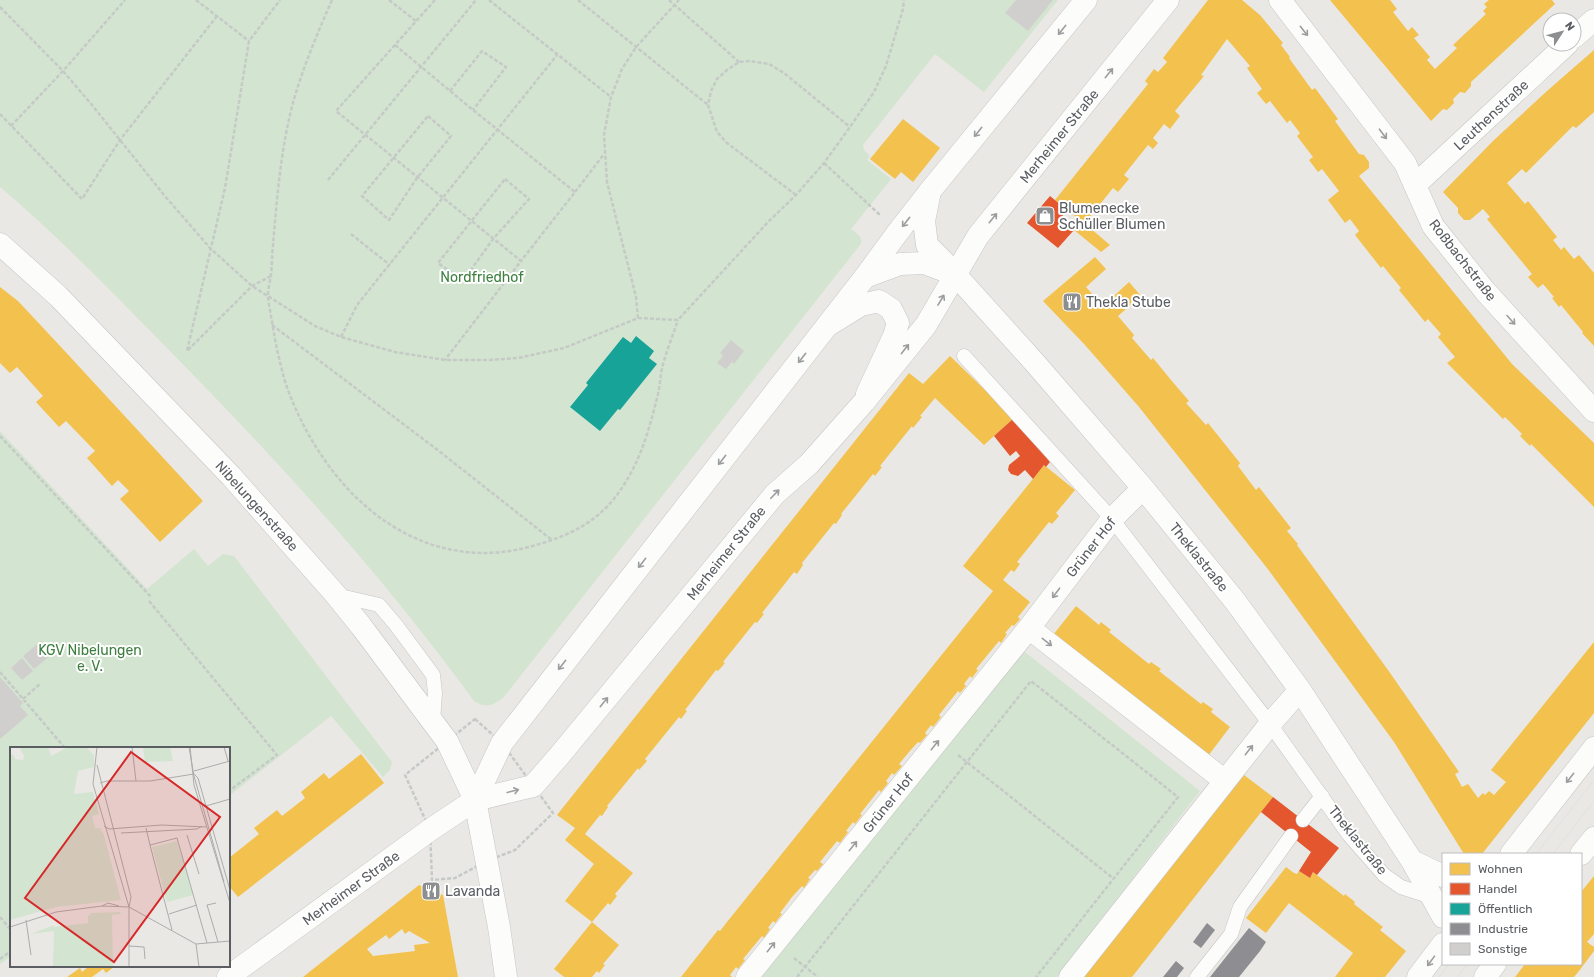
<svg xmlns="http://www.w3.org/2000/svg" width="1594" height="977" font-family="Rubik,sans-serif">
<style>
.green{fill:#d3e4d0}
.homes{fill:#f2c14e;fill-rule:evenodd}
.shops{fill:#e4572e}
.public{fill:#17a398}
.industry{fill:#8d8d92}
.building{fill:#d0cfcd}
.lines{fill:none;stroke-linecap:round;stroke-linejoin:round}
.lane-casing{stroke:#c5c5c5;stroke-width:15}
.street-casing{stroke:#c5c5c5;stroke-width:23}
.secondary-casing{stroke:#c6c6c6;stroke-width:23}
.path{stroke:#c5cac7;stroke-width:2.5;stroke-dasharray:4 2;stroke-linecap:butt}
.lane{stroke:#fcfcfb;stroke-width:14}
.street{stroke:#fcfcfb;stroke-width:22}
.secondary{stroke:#fcfcfb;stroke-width:22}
.tram{stroke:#e1e1e1;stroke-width:1}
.oneway{stroke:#9b9d9f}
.labels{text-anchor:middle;stroke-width:4;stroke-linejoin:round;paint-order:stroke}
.street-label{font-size:14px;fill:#5a5d61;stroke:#fff}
.poi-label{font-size:14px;fill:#5a5d61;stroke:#fff;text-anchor:start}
.park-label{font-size:14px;fill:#3c7f3e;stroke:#fff}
.inset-road{fill:none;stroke:#acacac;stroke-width:1}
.view{fill:#d62828;fill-opacity:0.15;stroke:#d62828;stroke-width:2}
.inset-edge{fill:none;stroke:#5a5d61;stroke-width:2}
</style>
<rect width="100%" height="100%" fill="#eae8e4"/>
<!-- green -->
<path class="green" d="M0,0h1058l-74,92 -49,-38 -72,91 1,5 6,6 -3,4 24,19 -40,50c6,5 13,8 9,16l-357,453c-11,8 -18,10 -29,3 -92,-127 -198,-242 -307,-353 -54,-55 -108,-111 -167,-161z
M0,431l147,158 47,-40 14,17 15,-12 11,2 158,206 -2,8 -7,7 -52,-61 -102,80v-48h-218v208l-11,8z
M1020,648l180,143 -143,186h-296z"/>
<!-- homes -->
<path class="homes" d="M1208,0h34l18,15 23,28 -2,2 9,12 -1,1 23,32 3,-2 23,31 -3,2 24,33 5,1 5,7v6l-10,8 153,188 82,79v64l-63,-63 -1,2 -10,-10 2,-2 -17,-17 -2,2 -56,-56 8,-6 -17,-20 3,-3 -13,-15 -3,3 -26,-32 2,-2 -18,-22 -2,2 -26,-33 4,-4 -9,-12 -5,4 -17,-23 11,-9 -17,-22 -4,3 -9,-12 4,-3 -16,-21 3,-3 -10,-13 -3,3 -17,-22 -4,3 -9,-11 5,-4 -15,-21 3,-2 -23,-27 -26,36 3,1 -29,35 5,5 -10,13 -6,-5 -11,14 5,5 -5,6 -5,-4 -24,30 5,4 -11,13 -5,-4 -24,30 6,5 -5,5 20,17 -9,7 -32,-26 7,-9 -21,-17 93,-116 -3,-3 9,-12 4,3 9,-10 -4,-4z
M1330,0h60l7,9 -4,3 15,19 4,-4 7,8 -5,3 16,19 -3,3 8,9 22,-21 -4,-3 33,-31 -3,-3 4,-4 -3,-3 5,-4h63l3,4 -84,78v4l-6,7 -5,-1 -7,7 1,4 -7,7 -4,-1 -12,12z
M1594,50v62l-18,16 -3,-2 -47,47 -4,-4 -15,14 18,21 3,-3 29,36 -4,3 8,10 3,-3 10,12 5,-4 15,18v73l-12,-13 1,-1 -22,-27 -2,2 -7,-9 2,-1 -11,-13 -5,4 -10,-11 4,-3 -45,-55 3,-2 -7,-8 -13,11h-6l-6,-7v-5l-15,-16 51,-52 53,-49z
M903,119l37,29 -27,34 -12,-10 -6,7 -25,-20z
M1095,257l11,12 -20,18 17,19 26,-24 12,14 -23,20 16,19 -2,3 19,22 2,-2 18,22 18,21 -3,2 20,22 2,-2 32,40 -2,3 18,24 3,-3 32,41 -4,3 11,13 -1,1 91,125 71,102 -4,2 7,13 6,-3 10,14 5,-5 2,2 4,-4 5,4 12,-13 -15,-12 103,-128v71l-112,141h-18l-70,-112 -127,-174 -128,-161 -54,-62 -42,-44z
M0,287l18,14 43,46 142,154 -43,41 -40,-43 9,-8 -11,-11 -6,6 -25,-28 8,-7 -29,-30 -7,6 -23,-25 7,-6 -26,-29 -7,6 -10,-10z
M950,356l64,62 -30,27 -49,-47 -15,18 2,1 -9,11 -1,-2 -32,40 2,1 -7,9 -2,-2 -32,40 1,1 -6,9 -2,-1 -32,40 1,2 -6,9 -3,-2 -32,41 2,1 -7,9 -2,-1 -32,40 2,1 -7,8 -2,-1 -31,40 2,1 -6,8 -2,-2 -34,42 2,2 -8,9 -1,-2 -31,38 1,1 -6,9 -2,-1 -15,19 48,39 -18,21 2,2 -7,9 -2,-2 -16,19 27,23 -16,19 2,1 -6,8 -2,-2 -5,6h-28l-10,-8 38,-47 -27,-21 29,-37 -29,-24 10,-12 -18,-13 352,-442 14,11z
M1044,465l31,25 -19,23 3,3 -7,8 -3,-2 -32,40 3,2 -6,8 -3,-2 -8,10 27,22 -12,15 2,2 -6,7 -2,-1 -7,8 2,1 -6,9 -2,-2 -23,28 2,1 -6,8 -2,-2 -6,8 2,2 -6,7 -2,-2 -19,24 2,2 -8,10 -2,-2 -6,8 2,2 -7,8 -2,-1 -9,10 -10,12 3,2 -8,9 -2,-2 -6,8 2,2 -7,9 -2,-2 -19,24 2,1 -7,9 -2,-2 -7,9 2,1 -8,11 -3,-2 -17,21 3,2 -6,7 -2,-1 -7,8 2,1 -6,9 -2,-2 -10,11 -12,16 2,1 -7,9 -2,-2 -5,7 2,1 -6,9 -2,-2 -19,23 2,1 -7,9 -2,-2 -6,8 2,2h-51l37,-47 2,1 7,-9 266,-331 -30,-25z
M1076,606l23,19 2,-3 10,8 -2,2 40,32 2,-2 10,7 -2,2 42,33 2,-2 10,7 -2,3 19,15 -22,29 -155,-121z
M361,754l23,29 -146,114 -9,-11v-28l30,-24 -5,-6 23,-18 5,6 23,-18 -4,-6 23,-19 5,6z
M1244,775l29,22 -141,180h-48z
M1286,867l8,6 3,1 2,-3 11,7 3,-6 31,24 1,-2 10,8 -1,2 29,23 -3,3 26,21 -21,26h-50l18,-24 -64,-50 -23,30 -20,-15z
M1594,876v58l-7,8 7,5v4l-15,20 -5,6h-59l10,-13h56v-72z
M419,885l24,10 15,82h-155zM402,929l3,5 4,-3 21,12 -16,2 1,6 -42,5 -6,-7 19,-14 3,4z
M89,966h26l-9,7 -3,-4 -11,8h-25l13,-9 2,4z"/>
<!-- shops -->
<path class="shops" d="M1050,196l17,14 -7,9 14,11 -16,18 -31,-25z
M1014,418l36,44 -4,5 -2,-2 -11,14 -8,-9 -7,6 -7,-2 -3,-4 1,-5 11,-9 -4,-5 -6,5 -16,-20z
M1273,797l66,51 -22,27 -4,-3 -3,6 -11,-7 12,-19 -50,-40z"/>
<!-- public -->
<path class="public" d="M636,336l18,15 -5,7 8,6 -37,46 -2,-1 -18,22 -30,-24 18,-22 -2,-2 37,-46 8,6z"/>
<!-- industry -->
<path class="industry" d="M1207,923l8,7 -14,18 -8,-6z
M1249,928l17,14 -6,9 -21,26h-29z
M1176,961l8,7 -7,9h-14z"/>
<!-- building -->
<path class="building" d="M1016,0h37l-25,31 -23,-18z
M731,340l13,11 -10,13 -2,-2 -6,7 -9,-6 6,-7 -3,-3z
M41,641l11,13 -18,15 -11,-13z
M22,658l11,13 -11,9 -11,-12z
M0,677l23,26 -3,3 8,9 -28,24z"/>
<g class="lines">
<!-- lane casing -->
<g class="lane-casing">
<path id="lane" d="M964,356l148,163 158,205 79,111 35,40 17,12 31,10
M336,595l43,10 17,20 37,50 2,18 -2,28
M1303,820l19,-24
M1197,977l34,-43 9,-27 51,-71"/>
</g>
<!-- street casing -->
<g class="street-casing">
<path id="street" d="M1280,0l125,163 28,63 52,65 109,120
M1574,37l20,-17
M1415,185l152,-141
M930,191l-6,30 3,24 16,16 92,102 108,125 92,113 65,89 112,171 31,56
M0,244l58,52 173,180 105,119 25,31 86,115 28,59
M865,277l35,-13 24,-1 27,10
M827,326l34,-21 18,-4 12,8 7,14 -4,13 -27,58
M1029,628l83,-109 31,-31
M1225,781l45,-57 30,-34
M1412,861l31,15
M747,977l282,-349 196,153 -155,196"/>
</g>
<!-- secondary casing -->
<g class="secondary-casing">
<path id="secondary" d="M475,800l27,-57 363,-466 33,-45 32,-41 156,-191
M475,800l24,127 7,50
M1511,854l83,-106
M1581,854l13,-16
M228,977l202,-147 45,-30 58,-14 26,-30 216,-262 34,-30 55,-62 62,-77 52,-89 190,-236
M1418,977l25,-33
M1485,977l10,-13"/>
</g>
<!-- path -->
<path class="path" d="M196,0l53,41
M332,0c-14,32 -28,65 -38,99 -13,47 -17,98 -21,146 -1,10 -1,20 -2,30 -1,7 -3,14 -3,20 0,7 2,14 3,21 3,18 6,36 11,54 4,18 12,36 20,52 45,90 131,154 234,123 39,-11 68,-27 89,-62 16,-25 25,-56 32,-85 3,-10 3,-20 5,-30 4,-16 11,-33 16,-48
M389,0l27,21
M435,0l-99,111 185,150 -76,99
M489,0l122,97
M578,0l130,105
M669,0l70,62
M0,7l63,64 29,34 72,90 46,53 42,38 63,40 26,11 54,15 50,8h44l29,-2 46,-10 74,-30 40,2 90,-98 28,-27 28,-32 26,-36 24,-35 12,-26 17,-57 1,-9
M395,45l78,65 102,82 -54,69
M450,91l32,-40 24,16 -33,43
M0,114l82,85 38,-59 97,-124
M428,116l23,20 -34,42 -28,42 -27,-24z
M11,126l52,-55 62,-71
M824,163l56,52
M505,179l24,20 -36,40 -30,42 -25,-18z
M328,180l148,-180
M575,192l29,-38
M796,195l-69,-52 -10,-11 -9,-27 3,-14 6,-12 10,-9 12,-8 11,-1 19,3 15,9 66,54
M351,234l39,31
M271,276l-19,10 -65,65 38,-163 24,-147 31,-41
M638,318l-2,-21 -29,-115 -3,-47 7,-38 11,-28 14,-22 43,-47
M272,325l163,123 117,92
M341,337l16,-32 200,-250
M0,436l151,161
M149,601l128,154 -48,36
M0,672l65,76
M23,699l18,-16
M475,719l27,24 51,70 -38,37 -28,11 -32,17 -23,2 -2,-50 -25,-55z
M958,755l156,124
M0,917l11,13
M794,958l24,19
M0,959l11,-8
M797,977l234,-296 147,116 -142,180"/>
<!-- lane -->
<use href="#lane" class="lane"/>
<!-- street -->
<use href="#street" class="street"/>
<!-- secondary -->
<use href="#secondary" class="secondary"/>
<!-- tram -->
<path class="tram" d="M1536,854l58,-74
M1553,854l41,-53
M1439,977l10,-13
M1457,977l11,-13"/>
</g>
<!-- one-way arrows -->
<defs><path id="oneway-shaft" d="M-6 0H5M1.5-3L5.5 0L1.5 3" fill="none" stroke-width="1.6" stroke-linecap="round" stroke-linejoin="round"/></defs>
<g class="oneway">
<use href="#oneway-shaft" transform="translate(1062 30) rotate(129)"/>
<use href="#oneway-shaft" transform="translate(1304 31) rotate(52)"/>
<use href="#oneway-shaft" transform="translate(1109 73) rotate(-51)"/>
<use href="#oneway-shaft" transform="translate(978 132) rotate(129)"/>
<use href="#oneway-shaft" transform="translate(1383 134) rotate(53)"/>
<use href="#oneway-shaft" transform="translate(993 218) rotate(-51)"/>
<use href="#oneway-shaft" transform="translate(906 222) rotate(128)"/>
<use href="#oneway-shaft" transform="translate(941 300) rotate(-59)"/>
<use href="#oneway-shaft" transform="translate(1511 320) rotate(48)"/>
<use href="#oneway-shaft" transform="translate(905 349) rotate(-52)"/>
<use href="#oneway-shaft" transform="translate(802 358) rotate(128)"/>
<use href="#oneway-shaft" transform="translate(722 460) rotate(128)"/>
<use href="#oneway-shaft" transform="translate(775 494) rotate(-46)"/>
<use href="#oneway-shaft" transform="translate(642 563) rotate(128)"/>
<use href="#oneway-shaft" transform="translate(1056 593) rotate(127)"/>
<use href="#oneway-shaft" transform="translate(1047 642) rotate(38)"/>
<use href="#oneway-shaft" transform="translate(562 665) rotate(128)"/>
<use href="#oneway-shaft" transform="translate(604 702) rotate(-51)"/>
<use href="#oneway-shaft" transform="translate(935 745) rotate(-51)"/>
<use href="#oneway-shaft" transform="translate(1249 750) rotate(-52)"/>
<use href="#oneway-shaft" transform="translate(1570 778) rotate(128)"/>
<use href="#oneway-shaft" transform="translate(513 791) rotate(-14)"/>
<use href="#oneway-shaft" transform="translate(853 846) rotate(-51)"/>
<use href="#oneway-shaft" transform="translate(771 947) rotate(-51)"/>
<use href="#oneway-shaft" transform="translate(1431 961) rotate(126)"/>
</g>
<!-- icons -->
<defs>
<g id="shop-square" transform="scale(1)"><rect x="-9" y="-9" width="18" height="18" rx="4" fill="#8c8e8f" stroke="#fff"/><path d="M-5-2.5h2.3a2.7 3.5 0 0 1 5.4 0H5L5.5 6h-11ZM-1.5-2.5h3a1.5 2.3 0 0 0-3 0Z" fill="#fff"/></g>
<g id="restaurant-square" transform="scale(1)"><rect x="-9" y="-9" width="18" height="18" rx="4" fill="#8c8e8f" stroke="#fff"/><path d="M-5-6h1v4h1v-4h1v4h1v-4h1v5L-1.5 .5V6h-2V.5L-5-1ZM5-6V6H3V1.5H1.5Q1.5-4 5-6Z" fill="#fff"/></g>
</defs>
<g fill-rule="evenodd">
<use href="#shop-square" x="1045" y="216"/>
<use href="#restaurant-square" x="1072" y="302"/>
<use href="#restaurant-square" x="431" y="891"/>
</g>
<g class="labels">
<!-- street labels -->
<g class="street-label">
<text transform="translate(1491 115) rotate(-43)" y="5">Leuthenstraße</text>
<text transform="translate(1059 136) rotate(-51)" y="5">Merheimer Straße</text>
<text transform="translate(1463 260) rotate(52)" y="5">Roßbachstraße</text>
<text transform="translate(257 506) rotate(48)" y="5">Nibelungenstraße</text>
<text transform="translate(1091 547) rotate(-52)" y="5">Grüner Hof</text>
<text transform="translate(726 553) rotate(-51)" y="5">Merheimer Straße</text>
<text transform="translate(1199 557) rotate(51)" y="5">Theklastraße</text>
<text transform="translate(888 803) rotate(-51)" y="5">Grüner Hof</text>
<text transform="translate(1358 840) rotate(51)" y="5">Theklastraße</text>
<text transform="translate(351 888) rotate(-36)" y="5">Merheimer Straße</text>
</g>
<!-- poi labels -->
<g class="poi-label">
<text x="1059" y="213">Blumenecke<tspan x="1059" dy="16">Schüller Blumen</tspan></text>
<text x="1086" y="307">Thekla Stube</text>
<text x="445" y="896">Lavanda</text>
</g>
<!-- park labels -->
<g class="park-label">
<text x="482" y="282">Nordfriedhof</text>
<text x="90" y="655">KGV Nibelungen<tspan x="90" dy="16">e. V.</tspan></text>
</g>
</g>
<!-- overview -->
<g transform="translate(10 747)">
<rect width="220" height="220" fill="#eae8e4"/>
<path d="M13,0h25l3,9 17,-9h18l8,8v12l-16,4 -4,23 19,-2 6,22 -7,2 3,12h5l4,7 17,65 -65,7 -46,13v-164l3,-2 2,5 8,1 1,-4 -4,-7zM133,0h27l3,14 -28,1zM167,94l16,54 -26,7 -15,-55zM110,165l1,2 -9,1 1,52h-60l1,-36 -23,3 23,-9v2l34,-4v-7l3,-3z" fill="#d3e4d0"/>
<path class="inset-road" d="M87,0l-4,37 36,123M122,0l4,34M179,0l5,29 30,106M180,0l4,38 36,118M214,0l4,14M87,18l34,132 -2,10M184,24l36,-10M184,27l4,4 32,112M90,36l7,-2h43l44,-7M196,59l24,-7M94,79l5,3 53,-4 44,2M136,81l4,17M111,86l76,-4 5,-3M177,88l12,39M206,156l-9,2 11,37M92,159l6,-3 11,3M159,167l28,-9M16,173l5,35M0,180l46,-15 46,-6 27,1M162,183l-22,-85 27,-7 30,105M186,197l3,23M119,199l15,1 1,12M119,220v-60l67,37 34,-3"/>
<path class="view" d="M121,5l89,65 -106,145 -89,-64z"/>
<rect width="220" height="220" class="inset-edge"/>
</g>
<!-- legend -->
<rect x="1442" y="853" width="140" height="112" fill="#ffffff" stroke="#bdbec0"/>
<rect x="1450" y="863" width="20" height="12" fill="#f2c14e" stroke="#bdbec0"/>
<text x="1478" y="873" font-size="12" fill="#5a5d61">Wohnen</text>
<rect x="1450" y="883" width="20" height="12" fill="#e4572e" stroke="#bdbec0"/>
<text x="1478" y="893" font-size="12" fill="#5a5d61">Handel</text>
<rect x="1450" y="903" width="20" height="12" fill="#17a398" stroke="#bdbec0"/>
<text x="1478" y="913" font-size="12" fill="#5a5d61">Öffentlich</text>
<rect x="1450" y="923" width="20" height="12" fill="#8d8d92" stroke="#bdbec0"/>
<text x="1478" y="933" font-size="12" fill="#5a5d61">Industrie</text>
<rect x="1450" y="943" width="20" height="12" fill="#d0cfcd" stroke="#bdbec0"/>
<text x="1478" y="953" font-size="12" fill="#5a5d61">Sonstige</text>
<!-- north arrow -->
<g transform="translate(1562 32) rotate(54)"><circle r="19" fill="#ffffff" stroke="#bdbec0"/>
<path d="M0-3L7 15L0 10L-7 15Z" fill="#8c8e8f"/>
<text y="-6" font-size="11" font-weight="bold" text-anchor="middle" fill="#5a5d61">N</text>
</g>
</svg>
